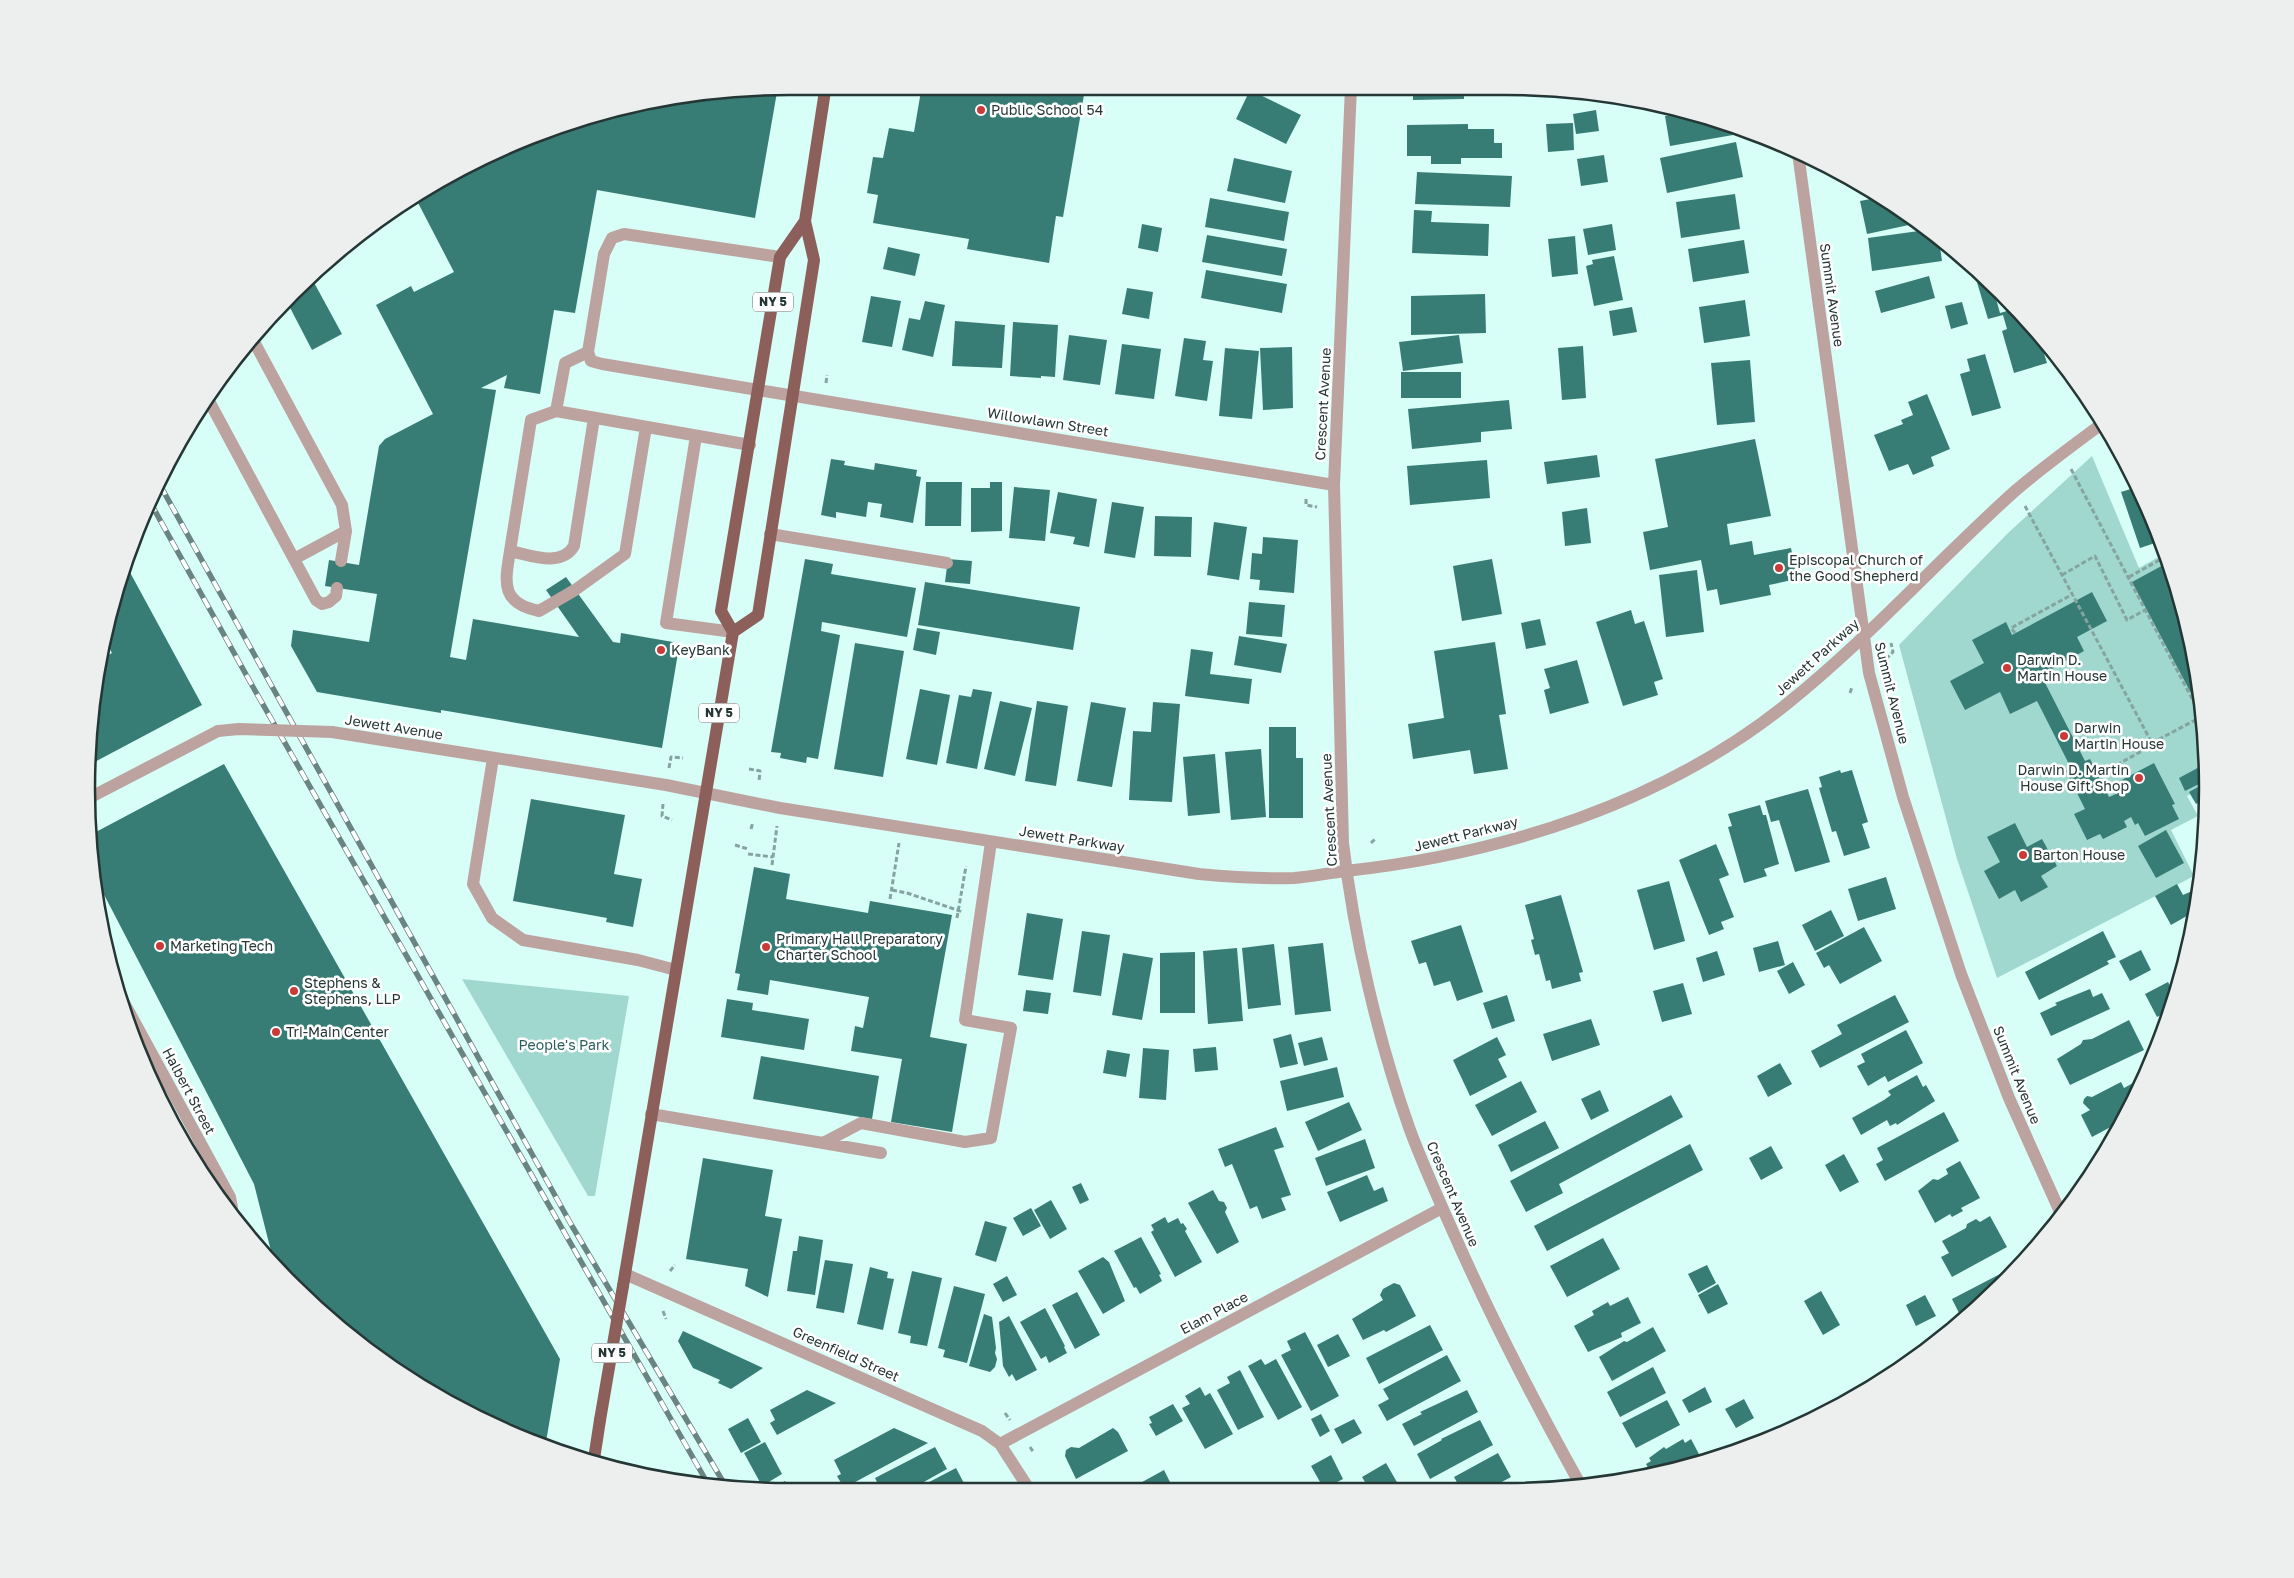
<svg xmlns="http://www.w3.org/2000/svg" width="2294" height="1578" font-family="'Golos Text',sans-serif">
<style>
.green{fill:#a0d8d0}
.building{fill:#387d75}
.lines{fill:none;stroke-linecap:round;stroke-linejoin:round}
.path{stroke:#86a49f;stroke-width:3;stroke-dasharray:5 2.5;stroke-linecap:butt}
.service{stroke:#bda39f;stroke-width:12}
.minor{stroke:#bda39f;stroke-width:12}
.primary{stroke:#8c5f5a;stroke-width:12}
.rail-casing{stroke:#6a8480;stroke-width:5.5}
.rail{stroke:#fff;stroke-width:4;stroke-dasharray:11;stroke-linecap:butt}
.minor-bridge{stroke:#bda39f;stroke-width:12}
.primary-bridge{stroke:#8c5f5a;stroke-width:12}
.poi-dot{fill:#ca3b37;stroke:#fff;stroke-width:2}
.labels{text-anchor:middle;stroke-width:5;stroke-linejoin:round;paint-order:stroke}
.shield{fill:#fff;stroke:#667372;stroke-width:1}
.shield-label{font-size:12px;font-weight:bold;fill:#243735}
.poi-label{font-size:14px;fill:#243735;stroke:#fff;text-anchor:start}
.street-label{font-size:14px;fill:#243735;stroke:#fff}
.park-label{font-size:14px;fill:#28615b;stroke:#fff}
.rim{fill:none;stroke:#243735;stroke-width:2.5}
</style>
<rect width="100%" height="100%" fill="#d8fef8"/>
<!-- green -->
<path class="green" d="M2092,456l47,112 25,-14 30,98 13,133 -20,11 11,20 -27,14 23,46 -197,102 -40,-119 -58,-214 109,-112z
M462,979l167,17 -34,200h-7z"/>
<!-- building -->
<path class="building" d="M1413,87h51v12l-51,1z
M1085,89l-22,128 -7,-1 -7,47 -82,-14 2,-10 -96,-16 5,-28 -11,-2 6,-36 10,1 6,-30 25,4 7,-41z
M1250,90l51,25 -15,29 -50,-25z
M697,92h80l-22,126 -158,-28 -22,123 -21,-3 -14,84 -36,-6 3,-13 -26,13 15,2 -46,267 16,3 7,-41 106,18 -33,-47 20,-13 47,65 7,1 1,-10 52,9 -2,10 7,1 -16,95 -221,-38v3l-124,-21 -26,-46 2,-16 76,12 8,-48 -52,-8 4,-26 30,5 20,-119 6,-7 48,-25 -57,-109 35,-19 3,6 40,-20 -39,-75 148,-74z
M1596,110l3,21 -23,3 -3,-20z
M1682,113l51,18v4l-63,11 -5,-30z
M1573,123l1,27 -26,2 -2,-28z
M1468,124v5h26v14h8v15h-41v6h-30v-8h-24v-31z
M1736,142l7,35 -76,16 -7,-35z
M1604,155l4,27 -27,4 -4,-27z
M1234,158l58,13 -7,32 -58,-12z
M1417,172l95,4 -2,31 -95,-3z
M1735,194l5,35 -59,9 -5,-36z
M1881,197l15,8 22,18 -51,11 -7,-33z
M1210,198l79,14 -5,29 -79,-14z
M1414,210l18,1 -1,11 58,2 -1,32 -76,-3z
M1142,224l20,4 -4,24 -20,-4z
M1612,224l4,26 -28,5 -5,-26z
M1926,230l13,10 3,21 -70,10 -4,-33z
M1207,235l80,14 -5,27 -80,-14z
M1575,236l3,38 -26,3 -4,-38z
M1744,240l5,33 -56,9 -5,-33z
M888,247l32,7 -5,22 -32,-7z
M1614,256l9,44 -29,6 -8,-40 7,-2 -1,-4z
M1973,269l19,15 8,29 14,-4 -2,-4 27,33 8,25 -33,10 -12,-42 5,-2 -4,-14 -15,4z
M1206,270l81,14 -5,29 -81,-15z
M1929,276l6,22 -54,15 -6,-22z
M311,277l31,57 -30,16 -26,-50z
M1127,288l26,4 -4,27 -27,-5z
M1485,294l1,39 -75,2v-39z
M871,296l30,5 -9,46 -30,-5z
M1745,300l5,36 -46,7 -5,-36z
M925,301l20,4 -12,52 -31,-7 7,-32 11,2z
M1962,302l6,22 -17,5 -6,-23z
M1632,307l5,25 -24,4 -4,-25z
M955,321l50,4 -3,43 -50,-2z
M1013,322l45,3 -3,52 -14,-1v2l-31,-2z
M1069,335l38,5 -7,45 -37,-5z
M1459,335l4,28 -60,8 -4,-29z
M1184,338l22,3 -3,19 10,1 -6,40 -32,-5z
M1122,344l39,5 -7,50 -39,-5z
M1583,346l3,52 -24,2 -4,-52z
M1292,347l1,61 -30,2 -3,-62z
M1225,348l34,3 -7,68 -33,-3z
M1985,354l16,54 -29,8 -12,-42 10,-3 -3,-12z
M1750,360l5,62 -38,3 -6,-62z
M1401,372h60v26h-60z
M1927,394l23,55 -19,8 3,9 -21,9 -5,-11 -19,7 -15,-36 29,-11 -2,-4 12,-5 -5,-13z
M1509,400l3,29 -31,3v10l-69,7 -4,-40z
M1755,439l16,77 -44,8 3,21 22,-4 2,14 37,-7 6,31 -28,6 2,10 -51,10 -3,-16 -10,2 -6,-31 -51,10 -7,-38 25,-5 -13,-68z
M1597,455l3,22 -53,7 -3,-22z
M831,459l14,2 -1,4 30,5 1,-7 42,7 -1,6 5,1 -8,46 -33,-6 2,-13 -14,-2 -2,15 -30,-5v6l-15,-3z
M1487,460l3,38 -80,7 -3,-39z
M926,482h36l-1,44h-36z
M990,482h12v49l-31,1v-44h19z
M1014,487l36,3 -5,51 -36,-3z
M2137,487l17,33 7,21 -21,7 -19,-56z
M1058,492l39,7 -8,48 -16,-3 2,-7 -25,-4z
M1112,502l32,5 -9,51 -31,-5z
M1587,508l4,35 -26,3 -3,-34z
M1155,516l37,1 -1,40 -37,-1z
M1214,522l33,5 -8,53 -32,-5z
M1263,537l35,3 -4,53 -35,-3 1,-10 -10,-1 2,-26 10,1z
M805,559l28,5 -2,10 85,14 -9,49 -85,-15 -1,9 19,4 -22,124 -11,-2 -1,6 -26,-5 1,-5 -10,-1z
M948,559l24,2 -2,23 -25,-2z
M1492,559l10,55 -40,7 -9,-55z
M2167,563l27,89 6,58 -68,-128z
M126,565l76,140 -113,60 -1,-22 11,-83 13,-7 -8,-15z
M1697,570l7,62 -38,5 -7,-62z
M925,582l155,25 -7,43 -155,-25z
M2092,592l15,29 -30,16 7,14 -43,24 44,86 5,-2 19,38 9,-4 -4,-9 40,-21 21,41 -3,1 7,14 -34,17 -7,-13 -3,2 -4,-8 -7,4 3,6 -24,12 -3,-5 -13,6 -13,-26 11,-5 -19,-38 5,-3 -34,-67 -27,13 -10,-22 -35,18 -15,-29 34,-18 -12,-23 34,-18 6,13z
M1249,602l36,3 -3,32 -36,-3z
M1631,610l4,14 9,-3 19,58 -9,3 4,13 -35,11 -27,-84z
M1540,619l6,26 -20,4 -5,-26z
M917,628l23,4 -4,23 -23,-5z
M1239,636l48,8 -6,29 -47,-8z
M1495,642l11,72 -7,1 9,54 -34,5 -4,-24 -57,9 -5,-35 36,-6 -10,-67z
M855,643l49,8 -21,126 -49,-8z
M1191,649l22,3 -3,22 42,5 -3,25 -64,-8z
M1577,660l12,43 -39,11 -6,-24 6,-2 -6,-19z
M920,689l30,6 -13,70 -31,-6z
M973,689l19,3 -15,77 -31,-6 13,-68 12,2z
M1000,701l32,7 -17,68 -31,-7z
M1037,701l31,5 -12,80 -31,-5z
M1091,702l35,6 -14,79 -35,-6z
M1153,702l27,2 -8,98 -43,-2 4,-69 18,1z
M1269,727h27v31h7v60h-34z
M1261,749l5,68 -35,3 -6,-68z
M1215,754l5,59 -32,3 -5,-59z
M224,764l336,595 -14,83 -68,-23 -80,-46 -106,-87 -18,-23 -20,-79 -157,-303 -3,-48z
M2205,764l2,16 -22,11 -6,-13z
M1840,770l1,3 11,-3 16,52 -6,2 8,24 -26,8 -8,-25 -4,1 -13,-44 3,-1 -3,-10z
M2207,782v16l-11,6 -7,-12z
M1808,789l22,73 -35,10 -16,-52 -8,2 -6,-21z
M531,799l94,16 -11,59 28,5 -9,48 -27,-5 1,-4 -94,-17z
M1760,805l3,10h3l13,49 -15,5 3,7 -23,7 -16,-56 4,-1 -4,-12z
M2015,823l12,24 15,-8 15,27 -16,10 7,11 -27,15 -6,-12 -16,9 -15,-28 16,-9 -13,-25z
M2166,830l18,33 -28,15 -18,-32z
M1716,844l13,31 -10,4 15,38 -13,5 3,7 -15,6 -30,-75z
M754,867l36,7 -4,25 82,14 2,-12 82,14 -22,122 37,7 -15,88 -61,-10 11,-63 -51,-8 4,-25 8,2 6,-31 -99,-17 -2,15 -31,-5 3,-16 -5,-1z
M1886,877l10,32 -38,12 -10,-32z
M1669,881l16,60 -31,9 -17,-60z
M2177,884l6,11 9,-4 5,9 -1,9 -5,2 1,2 -21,12 -16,-29z
M1561,895l22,77 -4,1 2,8 -29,8 -2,-9 -4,1 -7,-27 -4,1 -4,-15 3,-1 -9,-34z
M1831,910l13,26 -29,15 -13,-26z
M1027,913l36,6 -10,61 -35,-5z
M1461,925l22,67 -26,9 -7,-20 -16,5 -8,-24 -7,2 -8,-23z
M1864,927l18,34 -42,23 -11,-19 -5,3 -8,-15z
M1082,931l28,4 -9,61 -28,-4z
M2103,931l13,26 -9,4 2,3 -70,36 -14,-28z
M1778,941l7,24 -26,7 -6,-24z
M1323,943l8,68 -36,4 -7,-68z
M1274,944l7,61 -33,4 -6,-61z
M1237,948l6,73 -35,3 -5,-73z
M2141,950l10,20 -21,11 -11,-20z
M1717,951l8,24 -22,7 -7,-24z
M1195,952v61h-35v-60z
M1123,953l30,5 -11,62 -30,-5z
M1793,962l12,23 -16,9 -12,-23z
M2168,982l6,11 -5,18 -12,6 -12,-23z
M1683,983l9,31 -30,8 -9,-31z
M2090,989l3,8 9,-4 8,16 -59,27 -11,-23 17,-8 -2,-2z
M1026,990l25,3 -3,21 -25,-3z
M1507,995l8,26 -23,8 -9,-26z
M1895,995l14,27 -89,46 -9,-17 31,-17 -5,-9z
M727,999l26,4 -1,7 57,9 -5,31 -83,-13z
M1591,1019l9,26 -48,16 -9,-27z
M2129,1020l15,30 -74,35 -13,-26 24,-15 2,-4 9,-1z
M1906,1030l17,33 -35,19 -3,-6 -17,10 -11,-20 8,-4 -4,-8z
M1291,1034l7,30 -18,4 -7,-29z
M1322,1037l6,23 -24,6 -6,-23z
M1497,1037l9,18 -8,4 9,18 -37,19 -17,-36z
M1216,1047l2,23 -23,2 -2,-23z
M1143,1048l26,2 -3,50 -27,-2z
M1107,1050l23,4 -4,23 -23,-4z
M761,1056l118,20 -7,43 -119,-20z
M1780,1063l12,21 -24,13 -11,-21z
M1337,1067l7,30 -57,14 -7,-30z
M1917,1075l6,12 3,-2 9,16 -38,24 -1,-2 -6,3 -3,-6 -26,15 -9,-17 32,-18 7,-5 -3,-4z
M2144,1077l-24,45 -28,15 -11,-22 9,-5 -7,-7 1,-4 3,-3 5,1 29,-15 3,6z
M1521,1081l16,31 -45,24 -17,-31z
M1600,1090l9,21 -18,9 -10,-21z
M1671,1095l12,22 -124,67 4,9 -37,19 -16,-31z
M1349,1102l13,28 -44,21 -13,-29z
M1944,1112l15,29 -74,40 -9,-17 7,-4 -6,-12z
M1545,1121l14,27 -48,24 -13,-27z
M1276,1127l8,20 -10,3 17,45 -10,3 5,12 -24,9 -5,-13 -7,3 -18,-45 -7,3 -7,-18z
M1365,1139l10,29 -49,18 -11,-28z
M1690,1144l13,26 -156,81 -13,-25z
M1771,1146l12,22 -22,12 -12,-22z
M1844,1154l15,28 -19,10 -15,-27z
M703,1158l70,12 -8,46 17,3 -14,78 -23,-11 3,-17 -62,-10z
M1960,1161l20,37 -19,10 2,3 -11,6 -2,-3 -15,9 -17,-32 15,-12 5,1 10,-6 -2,-5z
M1367,1175l7,16 9,-4 5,14 -48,21 -13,-30z
M1081,1183l8,17 -9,4 -8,-17z
M1213,1190l6,11 5,1 3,6 -2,4 14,30 -22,12 -29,-51z
M1051,1200l16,29 -17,10 -16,-29z
M1031,1208l10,18 -18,10 -10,-18z
M1990,1216l17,31 -55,30 -11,-20 8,-4 -7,-12 24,-13 1,-4 9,-5 4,3z
M1165,1217l3,6 10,-5 3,6 2,-1 4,6 -2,2 17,31 -27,15 -24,-45 3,-2 -3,-5z
M985,1221l22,6 -11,35 -21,-7z
M799,1236l24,4 -8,55 -28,-4 6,-40h4z
M1141,1237l20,37 -2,1 3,6 -22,13 -4,-7 -2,1 -20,-37z
M1603,1238l17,31 -53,28 -17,-31z
M1103,1257l6,5 16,39 -22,13 -25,-43z
M825,1260l28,4 -9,49 -28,-5z
M1707,1265l9,18 -18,10 -10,-19z
M870,1267l18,5 -1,6 7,1 -11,51 -26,-6z
M912,1271l30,7 -15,68 -17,-3 1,-7 -13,-3z
M2002,1273l4,8 -4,5 -40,33 -10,-20z
M1007,1276l10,19 -14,7 -10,-18z
M1394,1283l6,2 16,31 -30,16 -2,-2 -21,10 -11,-21 31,-19 -3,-5 3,-6z
M1718,1284l10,20 -20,10 -10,-19z
M954,1286l31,8 -18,69 -24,-6 2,-7 -7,-2z
M1821,1291l19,34 -17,10 -19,-34z
M1077,1292l23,43 -25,14 -23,-44z
M1925,1295l11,21 -20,10 -10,-21z
M1628,1297l13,26 -20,10 1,4 -34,15 -14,-26 20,-11 -2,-4 16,-9 2,4z
M1045,1308l20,38 -1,1 3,6 -18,10 -3,-7 -5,3 -21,-37z
M984,1314l8,3 4,31 -1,5 2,6 -2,8 -5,5 -21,-6z
M1009,1316l28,54 -21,11 -4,-7 -3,3 -6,-11 -4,-44z
M1430,1325l13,25 -64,34 -13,-26z
M1653,1327l13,24 -54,30 -13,-24 25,-16 3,1z
M683,1331l80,37 -32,21 -13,-6 2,-3 -27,-12 -15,-27z
M1305,1332l34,64 -28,15 -30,-56 10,-5 -4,-9z
M1338,1334l12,22 -22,11 -11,-22z
M1447,1355l14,26 -74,40 -9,-16 11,-6 -6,-10z
M1261,1359l4,6 11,-6 26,48 -24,13 -30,-54z
M1653,1367l13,26 -46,24 -13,-25z
M1240,1370l24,47 -26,13 -21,-40 13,-7 -3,-6z
M1200,1387l5,9 5,-3 23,41 -28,15 -23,-41 8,-4 -5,-8z
M1705,1387l7,15 -23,11 -7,-13z
M807,1390l29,13 -59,32 -7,-12 5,-3 -5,-10z
M1467,1390l11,22 -64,34 -12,-22 20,-10 -2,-2z
M1744,1399l10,19 -18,10 -11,-19z
M1667,1400l13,25 -44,23 -14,-25z
M1173,1404l10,17 -27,15 -7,-12 3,-1 -3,-6z
M1321,1414l9,17 -10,6 -9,-18z
M748,1418l13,24 -20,11 -13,-24z
M1354,1419l8,14 -20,11 -8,-15z
M1480,1420l13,25 -63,34 -13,-25 25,-14 -1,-1z
M894,1428l34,15 -84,45 -7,-12 4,-2 -7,-14z
M1113,1428l5,4 10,19 -52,28 -11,-23 1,-6 5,-3 8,1z
M1683,1439l2,4 6,-4 10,19 -5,4 -44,13 -6,-11 5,-3 -2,-3 15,-11 2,2z
M765,1442l17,32 -20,12 -18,-33z
M935,1447l12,22 -41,23h-24l-7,-14z
M1498,1453l13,24 -28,15h-36l12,-6 -5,-9z
M1331,1455l12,24 -19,10 -13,-23z
M1386,1463l12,21 -14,8h-13l-9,-15z
M956,1468l11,21 -5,3h-52z
M1164,1470l11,22h-51z
M785,1481l6,11 -22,-2z
M1515,1485l3,5 -15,2z"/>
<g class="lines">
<!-- path -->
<path class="path" d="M826,383l1,-8
M2071,469l127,241
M1306,499v6l11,2
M2025,506l128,239 -55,30
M2062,575l33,-19 32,64 18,-10
M2129,577l36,-20
M1881,586l1,-7
M2015,633l-4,-5 62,-34
M1886,659l7,-7 -2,-9
M1850,693l2,-6
M2152,743l49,-26
M669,768l2,-11 12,1
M749,769l11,2 -1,10
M663,804l-1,12 10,4
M751,829l2,-7
M1371,843l5,-5
M735,845l13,4
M748,854l25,3
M772,865l5,-39
M892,890l15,3 56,19
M890,899l9,-56
M957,918l9,-52
M670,1271l5,-6
M663,1311l3,8
M1005,1413l5,7
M1030,1447l4,6"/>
<!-- service -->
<path class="service" d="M252,338l90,167 4,26 -5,30
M588,352l-23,11 -9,48 194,34
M758,390l-156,-26 -11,-3 -3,-9 16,-98 8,-16 12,-4 156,23
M209,401l107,199 6,4 7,-2 7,-6 1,-8
M556,411l-25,9 -21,131c20,4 51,17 64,-5l20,-128
M696,436l-30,187 67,9
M770,534l177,29
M510,551c-5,31 -10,52 29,60l36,-21 50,-36 21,-127
M294,559l52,-28
M493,758l-20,126 19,34 31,22 115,20 38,10
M651,1114l172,29 38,-20 104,19 26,-4 20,-110 -46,-8 26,-178
M823,1143l58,10"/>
<!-- minor -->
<path class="minor" d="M1351,87l-17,398 9,358c11,94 35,197 67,287 13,35 29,70 44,104 38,86 81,169 126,250
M1798,153l71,520 34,124 58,177 48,124 52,116
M758,390l576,95
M332,732l334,53 114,23 419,66c31,3 63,5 95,4 17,-1 34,-5 52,-7 156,-17 318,-68 442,-168 81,-65 150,-143 227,-212 28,-24 58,-46 88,-68
M91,797l127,-66
M116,988l114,209 2,11
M625,1274l357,157 18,13 31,48
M1000,1444l442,-236"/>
<!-- primary -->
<path class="primary" d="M733,632l25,-17 56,-355 -9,-39 20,-130
M623,1286l110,-654 -12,-21 59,-354 25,-36
M594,1459l6,-39"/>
<!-- rail casing -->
<g class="rail-casing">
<path id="rail" d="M160,485l412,741 153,259
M150,502l103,185 455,797"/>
</g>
<!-- rail -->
<use href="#rail" class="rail"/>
<!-- minor-bridge -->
<path class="minor-bridge" d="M218,731l21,-2 93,3"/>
<!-- primary-bridge -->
<path class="primary-bridge" d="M600,1420l23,-134"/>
</g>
<!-- markers -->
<g class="poi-dot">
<circle cx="981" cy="110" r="5"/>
<circle cx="1779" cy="568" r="5"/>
<circle cx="661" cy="650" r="5"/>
<circle cx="2007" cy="668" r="5"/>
<circle cx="2064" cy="736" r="5"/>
<circle cx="2139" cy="778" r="5"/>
<circle cx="2023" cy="855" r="5"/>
<circle cx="160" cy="946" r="5"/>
<circle cx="766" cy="947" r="5"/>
<circle cx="294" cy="991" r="5"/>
<circle cx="276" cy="1032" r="5"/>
</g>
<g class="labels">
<!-- shield labels -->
<g class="shield">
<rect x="753" y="292.5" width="40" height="19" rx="4"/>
<rect x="699" y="703.5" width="40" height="19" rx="4"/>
<rect x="592" y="1343.5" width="40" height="19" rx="4"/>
</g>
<g class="shield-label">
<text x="773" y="306">NY 5</text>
<text x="719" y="717">NY 5</text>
<text x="612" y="1357">NY 5</text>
</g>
<!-- poi labels -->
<g class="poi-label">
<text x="991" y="115">Public School 54</text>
<text x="1789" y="565">Episcopal Church of<tspan x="1789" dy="16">the Good Shepherd</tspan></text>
<text x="671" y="655">KeyBank</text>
<text x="2017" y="665">Darwin D.<tspan x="2017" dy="16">Martin House</tspan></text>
<text x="2074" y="733">Darwin<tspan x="2074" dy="16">Martin House</tspan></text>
<text x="2129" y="775" text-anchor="end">Darwin D. Martin<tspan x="2129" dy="16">House Gift Shop</tspan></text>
<text x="2033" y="860">Barton House</text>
<text x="776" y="944">Primary Hall Preparatory<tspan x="776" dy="16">Charter School</tspan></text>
<text x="170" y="951">Marketing Tech</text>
<text x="304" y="988">Stephens &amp;<tspan x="304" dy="16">Stephens, LLP</tspan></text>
<text x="286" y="1037">Tri-Main Center</text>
</g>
<!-- street labels -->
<g class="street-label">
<text transform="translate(1832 295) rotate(82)" y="5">Summit Avenue</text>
<text transform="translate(1323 404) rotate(-87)" y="5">Crescent Avenue</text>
<text transform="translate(1048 422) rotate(9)" y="5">Willowlawn Street</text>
<text transform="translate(1817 657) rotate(-42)" y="5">Jewett Parkway</text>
<text transform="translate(1892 693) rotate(76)" y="5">Summit Avenue</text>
<text transform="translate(394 727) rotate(9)" y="5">Jewett Avenue</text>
<text transform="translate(1329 810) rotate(-93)" y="5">Crescent Avenue</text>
<text transform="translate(1466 834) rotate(-14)" y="5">Jewett Parkway</text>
<text transform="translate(1072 839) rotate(9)" y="5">Jewett Parkway</text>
<text transform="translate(2017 1075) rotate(68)" y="5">Summit Avenue</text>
<text transform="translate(189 1091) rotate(62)" y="5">Halbert Street</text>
<text transform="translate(1453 1194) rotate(67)" y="5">Crescent Avenue</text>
<text transform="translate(1214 1313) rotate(-28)" y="5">Elam Place</text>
<text transform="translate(846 1354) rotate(24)" y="5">Greenfield Street</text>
</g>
<!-- park labels -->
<g class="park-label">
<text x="564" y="1050">People's Park</text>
</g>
</g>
<!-- crop -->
<path d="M0 0H2294V1578H0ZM789 95H1505A694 694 0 0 1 2199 789V789A694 694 0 0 1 1505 1483H789A694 694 0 0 1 95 789V789A694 694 0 0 1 789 95Z" fill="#edefef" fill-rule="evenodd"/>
<path class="rim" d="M789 95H1505A694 694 0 0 1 2199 789V789A694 694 0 0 1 1505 1483H789A694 694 0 0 1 95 789V789A694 694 0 0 1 789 95Z"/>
</svg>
